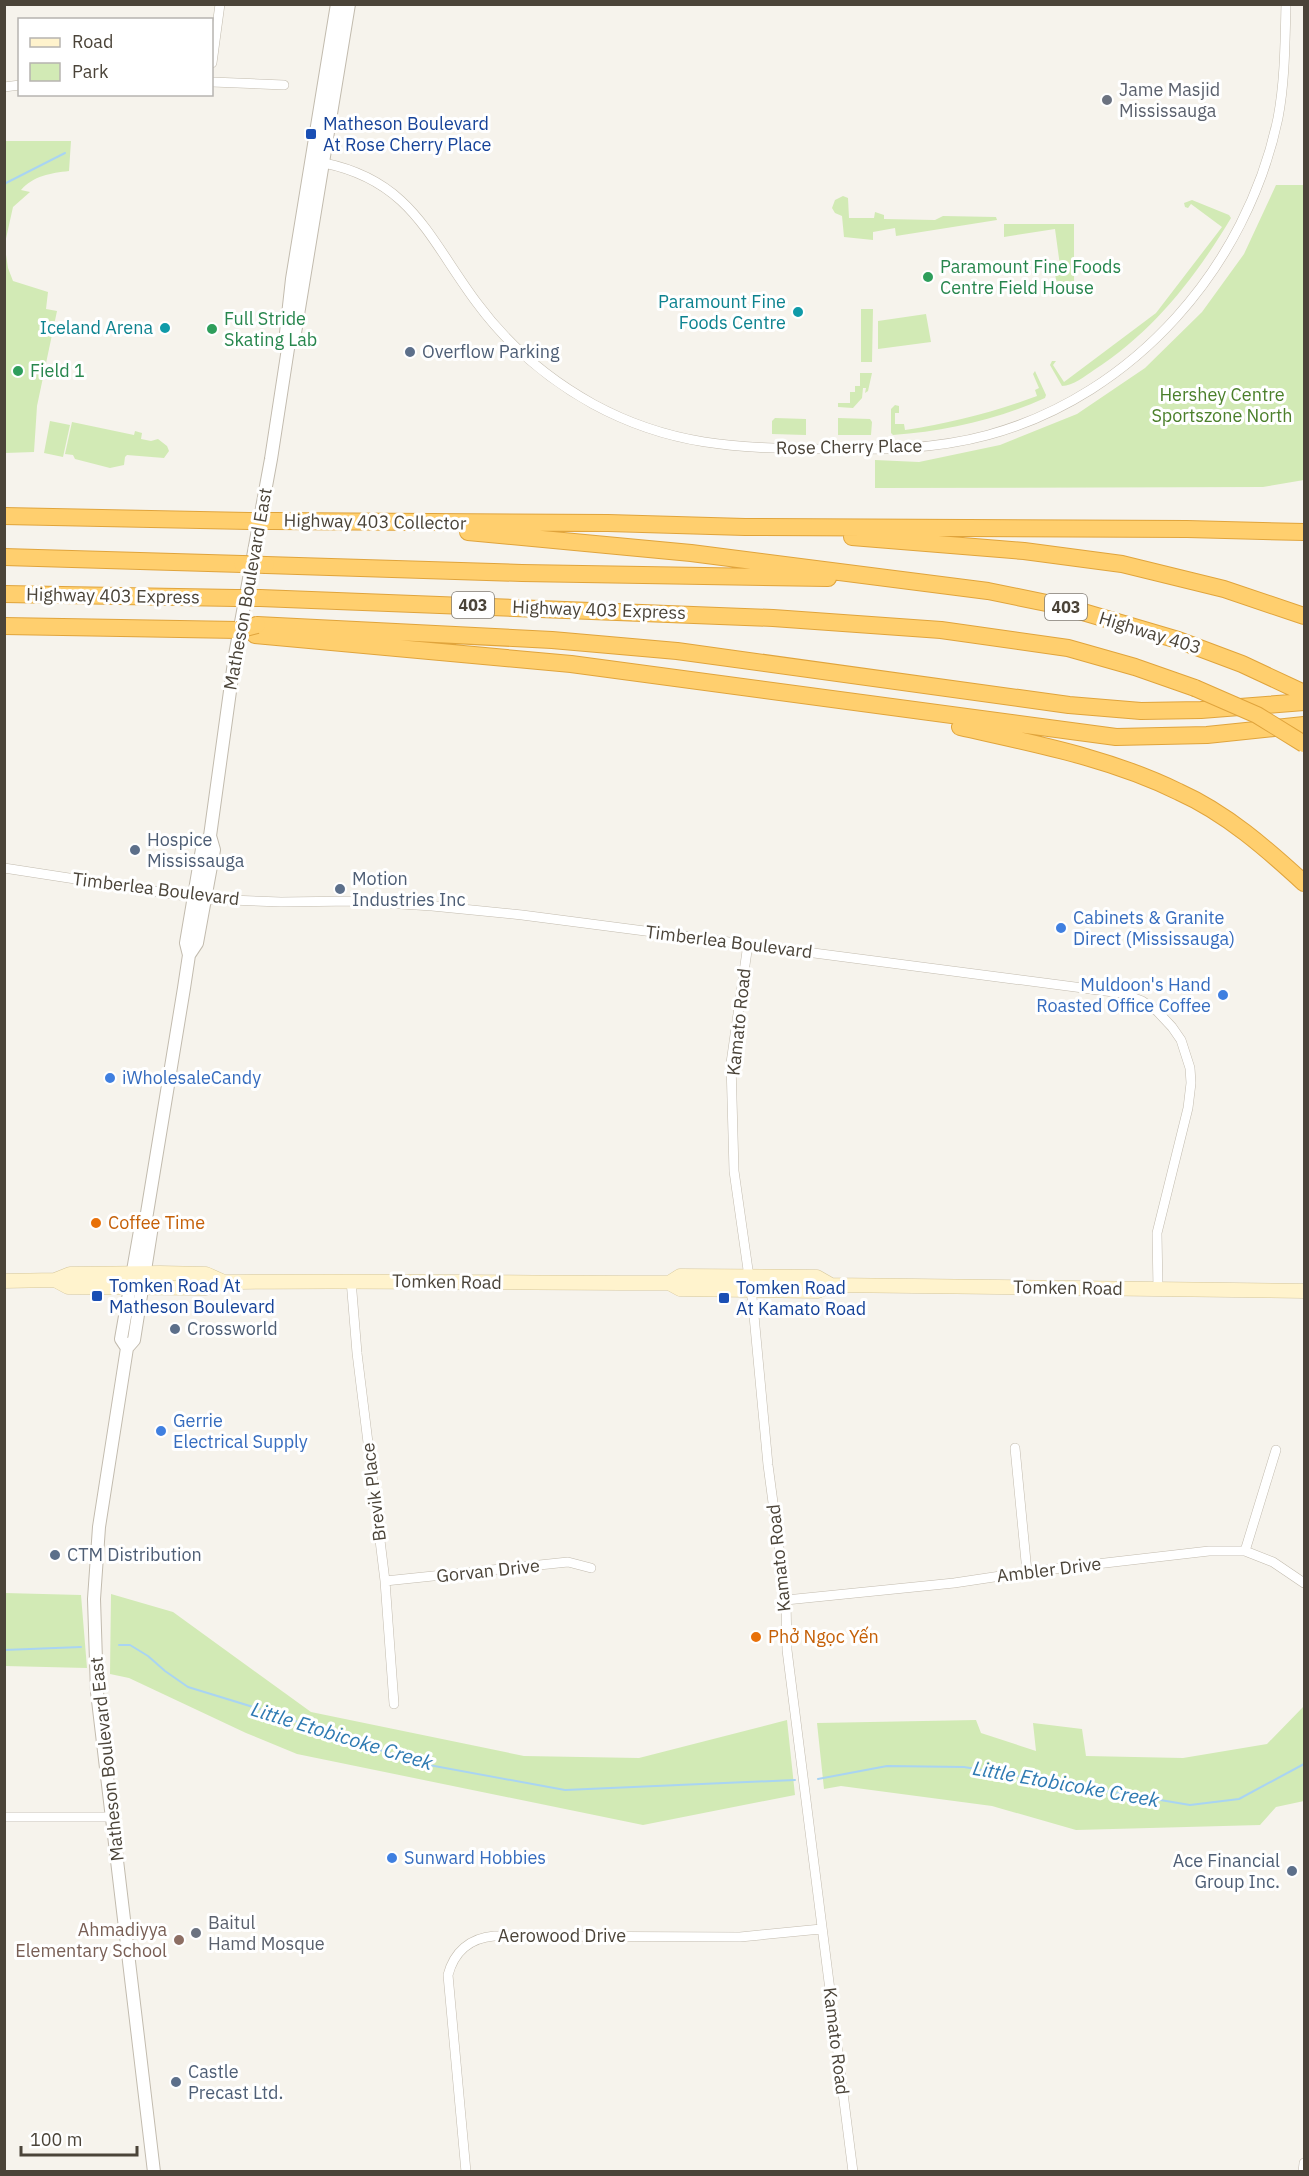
<svg xmlns="http://www.w3.org/2000/svg" width="1309" height="2176" font-family="'IBM Plex Sans',sans-serif">
<style>
.green{fill:#d2eab5}
.lines{fill:none;stroke-linecap:round;stroke-linejoin:round}
.stream{stroke:#a9d4f2;stroke-width:2}
.minor-casing{stroke:#c2bbae;stroke-width:10}
.tertiary-casing{stroke:#c2bbae;stroke-width:14}
.secondary-casing{stroke:#d6c79b;stroke-width:15}
.motorway-casing{stroke:#e0a43c;stroke-width:18}
.minor{stroke:#fff;stroke-width:9}
.tertiary{stroke:#fff;stroke-width:12}
.secondary{stroke:#fff3cd;stroke-width:14}
.motorway{stroke:#ffcf6e;stroke-width:16}
.motorway-bridge-casing{stroke:#e0a43c;stroke-width:18;stroke-linecap:butt}
.motorway-bridge{stroke:#ffcf6e;stroke-width:16}
.worship-dot{fill:#6b7280;stroke:#fff;stroke-width:2}
.transit-dot{fill:#1a4fb4;stroke:#fff;stroke-width:2}
.leisure-dot{fill:#2e9e5b;stroke:#fff;stroke-width:2}
.culture-dot{fill:#0f9aa8;stroke:#fff;stroke-width:2}
.service-dot{fill:#5c6f8a;stroke:#fff;stroke-width:2}
.shop-dot{fill:#3f7fe0;stroke:#fff;stroke-width:2}
.food-dot{fill:#e8710a;stroke:#fff;stroke-width:2}
.education-dot{fill:#8d6e63;stroke:#fff;stroke-width:2}
.labels{text-anchor:middle;stroke-width:6;stroke-linejoin:round;paint-order:stroke}
.shield{fill:#fff;stroke:#817c74;stroke-width:1.5}
.shield-label{font-size:16px;font-weight:bold;fill:#4b4439}
.worship-label{font-size:18px;fill:#5b616d;stroke:#fff;text-anchor:start}
.transit-label{font-size:18px;fill:#164399;stroke:#fff;text-anchor:start}
.leisure-label{font-size:18px;fill:#27864d;stroke:#fff;text-anchor:start}
.culture-label{font-size:18px;fill:#0d838f;stroke:#fff;text-anchor:end}
.service-label{font-size:18px;fill:#4e5e75;stroke:#fff;text-anchor:start}
.park-label{font-size:18px;fill:#4a7f2a;stroke:#fff}
.street-label{font-size:18px;fill:#4b4439;stroke:#fff}
.shop-label{font-size:18px;fill:#366cbe;stroke:#fff;text-anchor:start}
.food-label{font-size:18px;fill:#c56008;stroke:#fff;text-anchor:start}
.education-label{font-size:18px;fill:#785e54;stroke:#fff;text-anchor:end}
.water-label{font-size:20px;font-style:italic;fill:#2e7ab2;stroke:#fff}
</style>
<rect width="100%" height="100%" fill="#f6f3ec"/>
<!-- green -->
<path class="green" d="M5,141h66l-2,30c-18,2 -36,5 -48,19l9,2 -17,15 -8,36z
M1276,185h28v295l-41,7 -388,1v-28l44,2 81,-17 77,-31 68,-46 57,-56 42,-58z
M843,196l5,2 1,20h25l1,-6 9,3v4l51,1 8,-4 53,1 1,3 -101,16 -1,-8 -22,4v8l-29,-3 -2,-21 -7,-3 -3,-5 3,-8z
M1192,200l37,15 2,3c-36,60 -78,114 -137,152 -9,6 -21,16 -32,16l-12,-21 2,-4h4l-3,4 11,17 92,-69 66,-86 -31,-23 -3,4 -3,-1 -1,-4z
M1004,224h70v64l-16,2 -3,-16 6,-1 -6,-44 -51,8z
M5,248l3,20 5,13 35,11 -2,17 11,2 -20,95 -3,46 -29,1z
M861,309h12l-1,53h-11z
M926,314l5,28 -53,7v-28z
M1035,371l11,24 -1,3c-49,22 -99,33 -152,37l-2,-2v-24l4,-4 4,1v7h-4v11h9l1,6c46,-7 89,-18 132,-34l-2,-6 4,-2 -6,-14z
M860,373h12l-4,18 -3,2 1,-5h-3l-1,10 -9,10 -15,-1v-4h12v-11h5v-6h5z
M775,418l31,1v16l-34,-1v-13z
M838,418l32,1 2,3 -1,13h-33z
M50,421l20,4 -7,32 -19,-4z
M72,422l62,13 1,-4 7,2 -1,6 10,2 7,-2 9,7 2,5 -5,7 -37,-3 -2,2 -1,8 -14,3 -35,-9 -2,-4 -8,-1z
M5,1593l76,2 6,73 -82,-2z
M111,1594l62,18 138,100 213,44 115,2 148,-38 8,75 -152,30 -346,-71 -51,-21 -117,-55 -19,-4z
M1304,1706v95l-28,6 -16,18 -184,5 -84,-24 -151,-20 -17,3 -7,-66 159,-3 5,13 55,18 -3,-28 49,6 4,27 97,2 84,-14z"/>
<g class="lines">
<!-- stream -->
<path class="stream" d="M4,184l61,-31
M119,1645h11l18,11 17,15 23,16 75,23 155,53 147,27 230,-10
M4,1650l77,-3
M818,1779l69,-13 77,1 226,38 49,-6 65,-35"/>
<!-- minor casing -->
<g class="minor-casing">
<path id="minor" d="M212,63l8,-59
M212,82l72,3
M4,87l16,-2
M324,163c88,18 105,76 153,140 31,42 71,76 116,101 77,42 143,44 228,45 57,1 112,1 167,-14 147,-40 259,-169 290,-317 7,-37 7,-76 8,-114
M4,868l201,31 76,3 73,-1 78,5 90,9 599,78 21,8 15,10 15,16 9,13 9,28 1,15 -3,25 -31,125 1,56
M748,944l-17,119 3,108 19,134 15,160 18,135 1,50 66,522
M351,1280l6,73 28,228 9,123
M1015,1448l12,124
M1245,1551l31,-101
M385,1581l183,-19 23,6
M786,1600l168,-17 73,-11 182,-21h36l28,11 31,21
M4,1817h109
M466,2172l-18,-197c6,-23 22,-37 46,-39l246,1 81,-8
M1303,2172l1,-9"/>
</g>
<!-- tertiary casing -->
<g class="tertiary-casing">
<path id="tertiary" d="M289,342l-3,-9 6,-54 45,-275
M189,955l8,-12 8,-44 9,-49 -4,-14 25,-181 36,-196 18,-117 6,-9 54,-329
M146,1219l6,7 -18,114 -7,8 -28,179 -5,72 3,93 57,480
M127,1348l-6,-9 20,-114 5,-6 38,-231 5,-33 -3,-12 16,-94 8,-13"/>
</g>
<!-- secondary casing -->
<g class="secondary-casing">
<path id="secondary" d="M55,1280l13,7 138,1 18,-6c148,-2 297,1 445,1l11,6 138,2 13,-6 473,6
M4,1281l51,-1 15,-6 90,-1 46,1 18,8
M669,1283l11,-7 137,1 14,8"/>
</g>
<!-- motorway casing -->
<g class="motorway-casing">
<path id="motorway" d="M4,516l245,5
M273,521l335,2 137,4 442,2 117,3
M468,532l223,21 297,38 78,16 112,33 64,24 62,29
M852,537l172,14 98,13 102,25 80,27
M4,557l238,7
M266,565l256,8 306,5
M4,594l232,4
M260,598l513,20 168,12 127,18 67,19 60,21
M257,625l295,15 125,11 392,54 72,6 60,-1 103,-8
M4,626l234,4
M255,635l316,29 545,73 91,-2 97,-10
M960,727c75,17 150,31 219,65 47,21 88,57 125,91"/>
</g>
<!-- minor -->
<use href="#minor" class="minor"/>
<!-- tertiary -->
<use href="#tertiary" class="tertiary"/>
<!-- secondary -->
<use href="#secondary" class="secondary"/>
<!-- motorway -->
<use href="#motorway" class="motorway"/>
<!-- motorway-bridge casing -->
<g class="motorway-bridge-casing">
<path id="motorway-bridge" d="M249,521h24
M242,564l24,1
M236,598h24
M238,630l19,-5
M1195,688l62,27 47,29"/>
</g>
<!-- motorway-bridge -->
<use href="#motorway-bridge" class="motorway-bridge"/>
</g>
<!-- markers -->
<g class="worship-dot">
<circle cx="1107" cy="100" r="6"/>
<circle cx="196" cy="1933" r="6"/>
</g>
<g class="transit-dot">
<rect x="305" y="128" width="12" height="12" rx="3"/>
<rect x="91" y="1290" width="12" height="12" rx="3"/>
<rect x="718" y="1292" width="12" height="12" rx="3"/>
</g>
<g class="leisure-dot">
<circle cx="928" cy="277" r="6"/>
<circle cx="212" cy="329" r="6"/>
<circle cx="18" cy="371" r="6"/>
</g>
<g class="culture-dot">
<circle cx="798" cy="312" r="6"/>
<circle cx="165" cy="328" r="6"/>
</g>
<g class="service-dot">
<circle cx="410" cy="352" r="6"/>
<circle cx="135" cy="850" r="6"/>
<circle cx="340" cy="889" r="6"/>
<circle cx="175" cy="1329" r="6"/>
<circle cx="55" cy="1555" r="6"/>
<circle cx="1292" cy="1871" r="6"/>
<circle cx="176" cy="2082" r="6"/>
</g>
<g class="shop-dot">
<circle cx="1061" cy="928" r="6"/>
<circle cx="1223" cy="995" r="6"/>
<circle cx="110" cy="1078" r="6"/>
<circle cx="161" cy="1431" r="6"/>
<circle cx="392" cy="1858" r="6"/>
</g>
<g class="food-dot">
<circle cx="96" cy="1223" r="6"/>
<circle cx="756" cy="1637" r="6"/>
</g>
<circle class="education-dot" cx="179" cy="1940" r="6"/>
<g class="labels">
<!-- shield labels -->
<g class="shield">
<rect x="452" y="592" width="42" height="26" rx="4.5"/>
<rect x="1045" y="594" width="42" height="26" rx="4.5"/>
</g>
<g class="shield-label">
<text x="473" y="611">403</text>
<text x="1066" y="613">403</text>
</g>
<!-- worship labels -->
<g class="worship-label">
<text x="1119" y="96">Jame Masjid<tspan x="1119" dy="21">Mississauga</tspan></text>
<text x="208" y="1929">Baitul<tspan x="208" dy="21">Hamd Mosque</tspan></text>
</g>
<!-- transit labels -->
<g class="transit-label">
<text x="323" y="130">Matheson Boulevard<tspan x="323" dy="21">At Rose Cherry Place</tspan></text>
<text x="109" y="1292">Tomken Road At<tspan x="109" dy="21">Matheson Boulevard</tspan></text>
<text x="736" y="1294">Tomken Road<tspan x="736" dy="21">At Kamato Road</tspan></text>
</g>
<!-- leisure labels -->
<g class="leisure-label">
<text x="940" y="273">Paramount Fine Foods<tspan x="940" dy="21">Centre Field House</tspan></text>
<text x="224" y="325">Full Stride<tspan x="224" dy="21">Skating Lab</tspan></text>
<text x="30" y="377">Field 1</text>
</g>
<!-- culture labels -->
<g class="culture-label">
<text x="786" y="308">Paramount Fine<tspan x="786" dy="21">Foods Centre</tspan></text>
<text x="153" y="334">Iceland Arena</text>
</g>
<!-- service labels -->
<g class="service-label">
<text x="422" y="358">Overflow Parking</text>
<text x="147" y="846">Hospice<tspan x="147" dy="21">Mississauga</tspan></text>
<text x="352" y="885">Motion<tspan x="352" dy="21">Industries Inc</tspan></text>
<text x="187" y="1335">Crossworld</text>
<text x="67" y="1561">CTM Distribution</text>
<text x="1280" y="1867" text-anchor="end">Ace Financial<tspan x="1280" dy="21">Group Inc.</tspan></text>
<text x="188" y="2078">Castle<tspan x="188" dy="21">Precast Ltd.</tspan></text>
</g>
<!-- park labels -->
<g class="park-label">
<text x="1222" y="401">Hershey Centre<tspan x="1222" dy="21">Sportszone North</tspan></text>
</g>
<!-- street labels -->
<g class="street-label">
<text transform="translate(849 447) rotate(-1)" y="6">Rose Cherry Place</text>
<text transform="translate(375 522) rotate(1)" y="6">Highway 403 Collector</text>
<text transform="translate(248 589) rotate(-80)" y="6">Matheson Boulevard East</text>
<text transform="translate(113 596) rotate(1)" y="6">Highway 403 Express</text>
<text transform="translate(599 610) rotate(2)" y="6">Highway 403 Express</text>
<text transform="translate(1150 633) rotate(17)" y="6">Highway 403</text>
<text transform="translate(156 889) rotate(7)" y="6">Timberlea Boulevard</text>
<text transform="translate(729 942) rotate(7)" y="6">Timberlea Boulevard</text>
<text transform="translate(739 1022) rotate(-84)" y="6">Kamato Road</text>
<text transform="translate(447 1282) rotate(1)" y="6">Tomken Road</text>
<text transform="translate(1068 1288) rotate(1)" y="6">Tomken Road</text>
<text transform="translate(374 1492) rotate(-97)" y="6">Brevik Place</text>
<text transform="translate(779 1558) rotate(-96)" y="6">Kamato Road</text>
<text transform="translate(1049 1570) rotate(-7)" y="6">Ambler Drive</text>
<text transform="translate(488 1571) rotate(-6)" y="6">Gorvan Drive</text>
<text transform="translate(107 1759) rotate(-96)" y="6">Matheson Boulevard East</text>
<text x="562" y="1942">Aerowood Drive</text>
<text transform="translate(836 2041) rotate(83)" y="6">Kamato Road</text>
</g>
<!-- shop labels -->
<g class="shop-label">
<text x="1073" y="924">Cabinets &amp; Granite<tspan x="1073" dy="21">Direct (Mississauga)</tspan></text>
<text x="1211" y="991" text-anchor="end">Muldoon's Hand<tspan x="1211" dy="21">Roasted Office Coffee</tspan></text>
<text x="122" y="1084">iWholesaleCandy</text>
<text x="173" y="1427">Gerrie<tspan x="173" dy="21">Electrical Supply</tspan></text>
<text x="404" y="1864">Sunward Hobbies</text>
</g>
<!-- food labels -->
<g class="food-label">
<text x="108" y="1229">Coffee Time</text>
<text x="768" y="1643">Phở Ngọc Yến</text>
</g>
<!-- education labels -->
<g class="education-label">
<text x="167" y="1936">Ahmadiyya<tspan x="167" dy="21">Elementary School</tspan></text>
</g>
<!-- water labels -->
<g class="water-label">
<text transform="translate(342 1736) rotate(17)" y="7">Little Etobicoke Creek</text>
<text transform="translate(1066 1784) rotate(10)" y="7">Little Etobicoke Creek</text>
</g>
</g>
<!-- border -->
<rect width="1309" height="2176" fill="none" stroke="#4b4439" stroke-width="12"/>
<!-- legend -->
<rect x="18" y="18" width="195" height="78" fill="#ffffff" stroke="#b7b4b0" stroke-width="1.5"/>
<rect x="30" y="38" width="30" height="9" fill="#fff3cd" stroke="#b7b4b0" stroke-width="1.5"/>
<text x="72" y="48" font-size="18" fill="#4b4439">Road</text>
<rect x="30" y="63" width="30" height="18" fill="#d2eab5" stroke="#b7b4b0" stroke-width="1.5"/>
<text x="72" y="78" font-size="18" fill="#4b4439">Park</text>
<!-- scale -->
<path d="M21 2146v9h116v-9" fill="none" stroke="#4b4439" stroke-width="3"/>
<text x="30" y="2146" font-size="18" fill="#4b4439" stroke="#ffffff" stroke-width="4.5" paint-order="stroke">100 m</text>
</svg>
